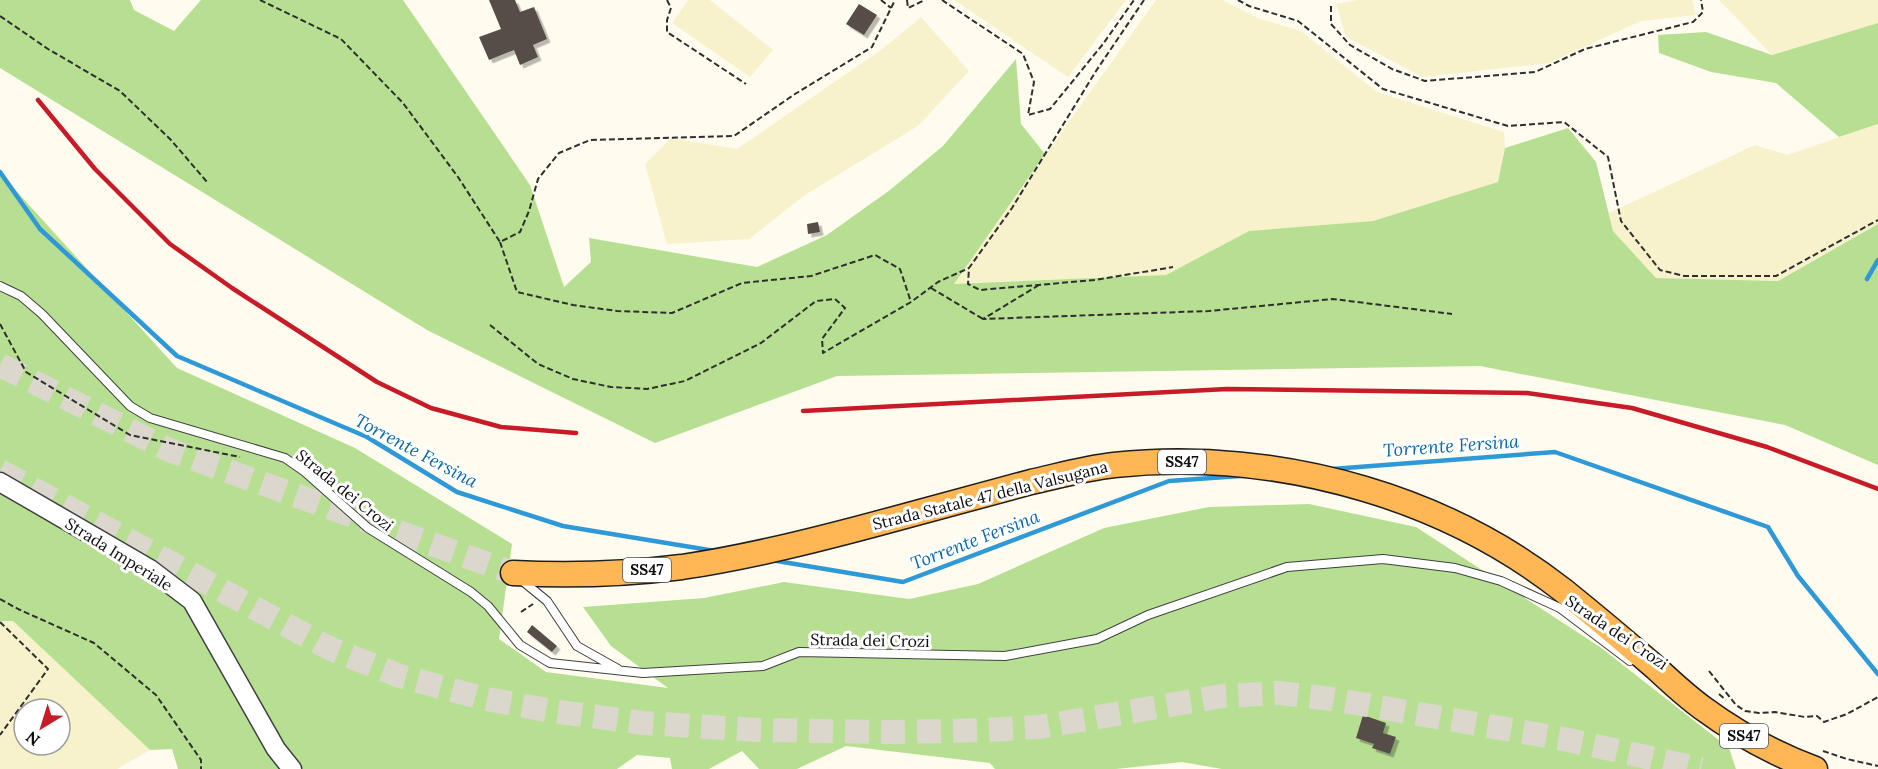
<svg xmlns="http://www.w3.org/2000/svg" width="1878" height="769" font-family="Lora,serif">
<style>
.farmland{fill:#f7f2cb;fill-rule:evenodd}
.forest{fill:#b7df92}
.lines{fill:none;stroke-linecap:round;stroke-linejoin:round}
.stream{stroke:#2f99d7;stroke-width:4.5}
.building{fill:#574e49;filter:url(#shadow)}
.trunk-tunnel{stroke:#dbd7cc;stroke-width:24;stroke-dasharray:24 12;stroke-linecap:butt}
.service-casing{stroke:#404040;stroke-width:10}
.tertiary-casing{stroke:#404040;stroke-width:21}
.trunk-casing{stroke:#1e1e1e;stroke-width:27}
.path{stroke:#2f2f2f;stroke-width:2;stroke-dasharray:6 3;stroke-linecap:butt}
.service{stroke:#fff;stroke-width:8}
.tertiary{stroke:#fff;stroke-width:18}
.trunk{stroke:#ffb655;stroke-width:24}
.rail{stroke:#c81b28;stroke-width:4.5}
.labels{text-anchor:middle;stroke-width:6;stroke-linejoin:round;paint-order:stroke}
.shield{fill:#fff;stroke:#565656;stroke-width:1.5}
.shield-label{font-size:15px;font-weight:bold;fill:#0d0d0d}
.street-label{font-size:16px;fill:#0d0d0d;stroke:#fff}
.water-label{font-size:18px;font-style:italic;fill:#0d69a9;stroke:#fff}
</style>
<defs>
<filter id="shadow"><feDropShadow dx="3.5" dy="3.5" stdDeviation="0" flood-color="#0004"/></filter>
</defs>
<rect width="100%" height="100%" fill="#fffbee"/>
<!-- farmland -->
<path class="farmland" d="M688,0h22l63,50 -23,27 -78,-54z
M954,0h172l-58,77z
M1156,0h66l36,18 43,13 76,61 127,40 1,16 -7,34 -125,39 -124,10 -83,44 -213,9z
M1357,0h335l4,15 -55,6 -92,42 -126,14 -77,-40 -10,-33z
M1719,0h159v23l-106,32z
M921,17l48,54 -51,55 -113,69 -56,44 -82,5 -22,-80 26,-26 66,11 144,-99z
M1878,124v100l-100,57 -122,-3 -43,-47 -4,-18 146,-68 32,10z
M0,621h13l137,129 -33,19h-117zM24,709h36v36h-36z"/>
<!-- forest -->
<path class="forest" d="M0,0h130l4,10 40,21 27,-31h202l127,185 34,102 27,-25 -2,-24 168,29 70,-32 63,-45 53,-44 73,-87 5,65 24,30 -91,130 212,-9 83,-44 124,-10 125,-39 7,-34 63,-20 28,34 17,69 43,47 122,3 100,-57v241l-93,-40 -305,-59 -643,10 -182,67 -228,-113 -427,-262z
M1878,23v101l-39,13 -63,-54 -65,-11 -52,-19 -1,-18 48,-3 66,23z
M0,173l177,195 178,80 157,96 -13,95 47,33 122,16 -57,-42 -28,-39 121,-9 80,-16 125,17 69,-15 126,-56 105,-21 100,-3 107,23 184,120 129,101 7,21h-514l-40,-7 -66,7h-121l-5,-6 -144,-17 -49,23h-38l-17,-18 -33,18h-37l-2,-11 -33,-3 -20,14h-439l-6,-20 -22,1 -137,-129h-13z"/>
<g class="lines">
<!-- stream -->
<path class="stream" d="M0,172l40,57 137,127 190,81 90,55 106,34 152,25
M1867,279l11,-19
M1332,469l223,-17 213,75 30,49 80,98
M771,560l132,22 266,-101 71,-5"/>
</g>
<!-- building -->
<path class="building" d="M489,0h26l5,12 14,-5 13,32 -14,6 5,12 -18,8 -6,-15 -25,10 -10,-23 22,-8z
M859,4l18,11 -13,20 -18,-11z
M818,222l2,10 -12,2 -1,-10z
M532,625l25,21 -5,6 -25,-20z
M1363,715l23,8 -3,10 13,4 -6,17 -18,-6 2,-4 -18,-6z"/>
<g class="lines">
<!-- trunk-tunnel -->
<path class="trunk-tunnel" d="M0,365l169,85 344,123
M0,471l329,177 71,28 82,22 70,13 92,12 115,7 131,2 98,-2 51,-3 183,-31 57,-3 53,6 232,40 137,30"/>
<!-- service casing -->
<g class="service-casing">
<path id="service" d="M0,286l21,10 21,18 88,92 20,12 135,40 20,14 63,56 103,64 17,14 32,39 30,18 93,10 120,-7 36,-14 206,4 92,-17 51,-24 139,-48 96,-8 72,9 46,13 59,27 70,53
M520,579l27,22 30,45 41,23"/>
</g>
<!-- tertiary casing -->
<g class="tertiary-casing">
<path id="tertiary" d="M0,482l150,87 42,32 84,148 16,20"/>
</g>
<!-- trunk casing -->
<g class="trunk-casing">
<path id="trunk" d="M513,573c56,3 113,1 169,-6 74,-11 154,-32 227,-52 40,-11 81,-22 122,-33 27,-6 55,-14 83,-17 83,-9 170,0 251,24 74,22 138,54 199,102 31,25 62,51 92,77 15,14 31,29 48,41 34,25 71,45 111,60"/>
</g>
<!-- path -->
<path class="path" d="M260,0l81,39 62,64 55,74 42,65 20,-10 9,-21 9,-32 21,-26 31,-13 144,-4 61,-42 77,-47 23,-47
M667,0l4,8 -4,12v12l79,52
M881,0l10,8
M907,0l1,8 17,-8
M942,0l81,54 11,28 -6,33 22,-6 53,-65 31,-44
M1144,0l-48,71 -84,137 -43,60 -1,16 12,6 115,-10 78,-13
M1238,0l11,6 49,15 85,68 125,37 56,-4 44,35 13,64 39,49 24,6h92l102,-56
M1331,6v18l19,21 42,24 33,12 110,-9 50,-23 108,-27 10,-10 -2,-12
M0,16l48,33 72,42 51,49 36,42
M500,242l17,50 56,13 44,6 55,2 70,-30 69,-7 64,-21 25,14 11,33
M1039,285l-56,34 226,-8 124,-12 119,15
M931,288l52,31
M0,324l26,48 104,63 110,22
M490,325l48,39 35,15 38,8 36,2 38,-8 76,-38 55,-42 19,-2 10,9 -23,31 1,14 88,-51 27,-20 31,-14
M0,599l18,10 76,34 62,52 45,65v9
M521,612l12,-8
M0,622l48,47 -48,66
M1709,671l27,34 9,6 14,2 16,-1 30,5 12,-1 7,6 23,-8 31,-17
M1719,694l7,6
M1823,751l24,8 31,7"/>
<!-- service -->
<use href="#service" class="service"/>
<!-- tertiary -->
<use href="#tertiary" class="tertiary"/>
<!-- trunk -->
<use href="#trunk" class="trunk"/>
<!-- rail -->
<path class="rail" d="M38,100l57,69 75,75 62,44 145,94 54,26 70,19 75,6
M803,411l424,-22 300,4 105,15 135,39 111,42"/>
</g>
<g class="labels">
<!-- shield labels -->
<g class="shield">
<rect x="1158" y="450" width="48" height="24" rx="4.5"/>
<rect x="623" y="558" width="48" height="24" rx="4.5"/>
<rect x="1720" y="724" width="48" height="24" rx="4.5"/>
</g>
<g class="shield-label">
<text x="1182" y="467">SS47</text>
<text x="647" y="575">SS47</text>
<text x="1744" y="741">SS47</text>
</g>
<!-- street labels -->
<g class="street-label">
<text transform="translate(345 490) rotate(39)" y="6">Strada dei Crozi</text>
<text transform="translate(990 495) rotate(-14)" y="6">Strada Statale 47 della Valsugana</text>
<text transform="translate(119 554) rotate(32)" y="6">Strada Imperiale</text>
<text transform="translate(1617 632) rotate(34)" y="6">Strada dei Crozi</text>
<text transform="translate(870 640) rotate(1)" y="6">Strada dei Crozi</text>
</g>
<!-- water labels -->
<g class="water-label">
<text transform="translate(1451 446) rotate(-4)" y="6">Torrente Fersina</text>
<text transform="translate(416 451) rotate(28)" y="6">Torrente Fersina</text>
<text transform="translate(975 540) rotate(-21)" y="6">Torrente Fersina</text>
</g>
</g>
<!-- north arrow -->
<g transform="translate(42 727) rotate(218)"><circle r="28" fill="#ffffff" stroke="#9e9e9e" stroke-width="1.5"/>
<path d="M0-4.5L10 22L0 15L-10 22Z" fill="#c81b28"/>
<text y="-9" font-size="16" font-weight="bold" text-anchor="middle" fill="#0d0d0d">N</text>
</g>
</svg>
